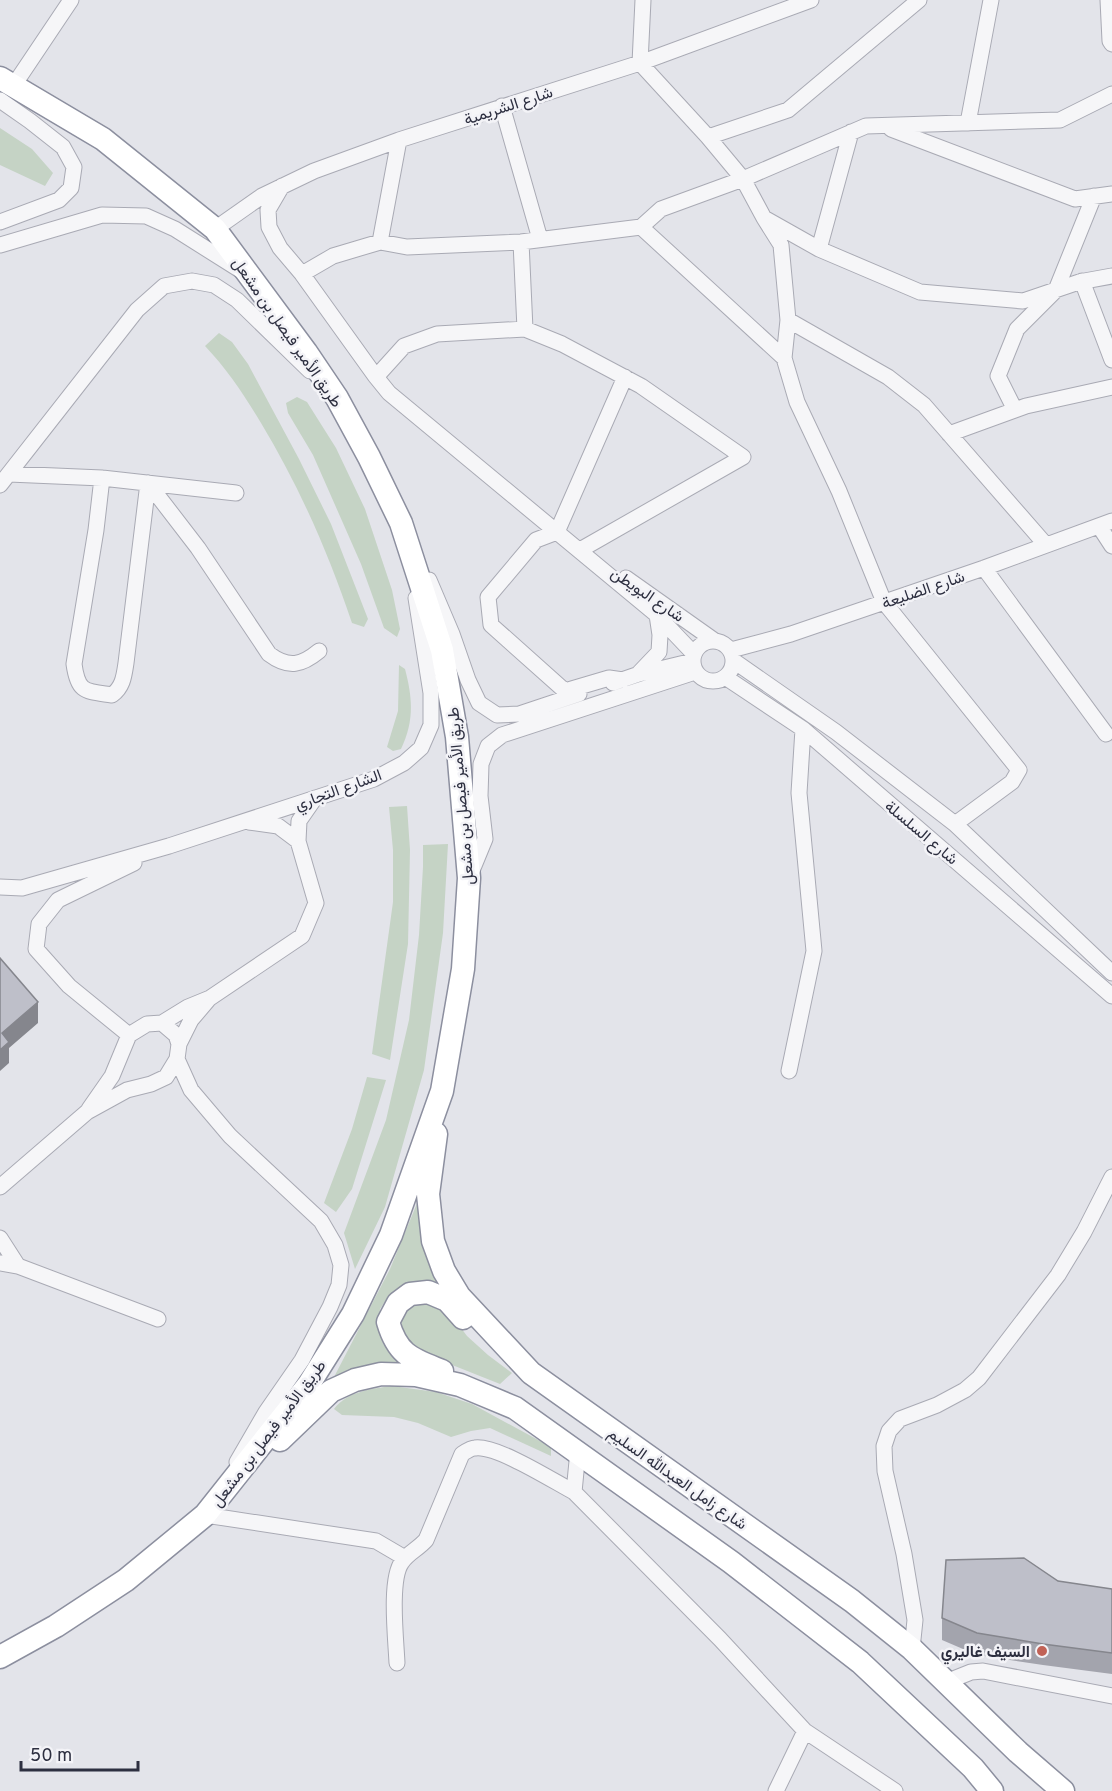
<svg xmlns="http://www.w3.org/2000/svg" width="1112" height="1791" font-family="Overpass,Vazirmatn,sans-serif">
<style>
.green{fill:#c5d3c5}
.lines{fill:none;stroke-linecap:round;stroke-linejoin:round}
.minor-casing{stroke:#a9aab4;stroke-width:17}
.highway-casing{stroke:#8c8f9f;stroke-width:25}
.minor{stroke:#f6f6f8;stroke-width:15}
.highway{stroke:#fff;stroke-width:22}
.wall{fill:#a3a4ad}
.shaded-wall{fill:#85868d}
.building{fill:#bebfc9;stroke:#85868d;stroke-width:1.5}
.poi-dot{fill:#c16256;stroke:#f3f3f7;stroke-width:2}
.labels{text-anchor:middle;stroke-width:5;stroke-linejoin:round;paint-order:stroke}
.street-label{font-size:16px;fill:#2d2f40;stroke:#f3f3f7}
.poi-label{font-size:16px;font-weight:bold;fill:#2d2f40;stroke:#f3f3f7;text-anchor:end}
</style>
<rect width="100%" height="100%" fill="#e3e4ea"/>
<!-- green -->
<path class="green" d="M0,128l32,21 21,24 -8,13 -45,-21z
M219,333l13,9 16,22 51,95 32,65 37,95 -4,8 -12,-4c-23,-69 -53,-137 -91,-200 -16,-27 -34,-54 -56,-77z
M297,397l10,5 29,46 29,61 27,81 8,39 -3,8 -13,-9 -23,-64 -48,-109 -25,-42 -2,-10z
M399,665l6,4c8,30 9,53 -4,80l-8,2 -6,-4 11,-36z
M407,806l3,44 -2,94 -18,116 -18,-6 21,-152v-52l-4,-43z
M448,844l-5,89 -19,137 -39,137 -30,62 -11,-36 42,-113 23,-100 10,-85 4,-68v-22z
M367,1077l19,3 -34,109 -16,23 -12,-9 28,-74z
M418,1201l23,88 -38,-3 -15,11 -8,12 -1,16 4,19 25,20 -75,15 57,-110z
M433,1300l16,12 18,24 21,19 24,18 -12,11 -88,-35 -11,-20 1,-10 4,-9 8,-7z
M392,1386l44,6 36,12 79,43v9l-61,-28 -19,3 -20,6 -33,-14 -24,-6 -52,-2 -8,-6c14,-18 37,-20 58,-23z"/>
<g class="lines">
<!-- minor casing -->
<g class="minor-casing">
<path id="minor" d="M643,0l-3,63 68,74 80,-27 131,-110
M1108,0l2,41 2,3
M14,85l57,-85
M0,100l30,21 33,26 11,20 -3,21 -12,12 -59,22
M502,106l38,133
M968,123l23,-123
M891,129l184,70 37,-5
M708,137l35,42 21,39 55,31 101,43 103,9 56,-19 33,-6
M282,186l-14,24 1,17 11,21 22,26 74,103 13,16 268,222 37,39
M764,218l17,27 7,75 -4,38 13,44 42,89 45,111 135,168 -7,12 -57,42
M641,227l143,131
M215,229l47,-33 52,-25 85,-31 241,-77 171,-63
M380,242l19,-102
M521,242l4,87
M0,245l102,-30 44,1 29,13 65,41
M819,249l32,-117
M302,274l31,-18 47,-14 27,5 114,-5 120,-15 20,-18 82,-30 123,-53 194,-6 52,-26
M1082,281l30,79
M788,320l100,57 36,28 122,140
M376,377l28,-31 33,-12 88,-5 37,15 79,42 102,71 -163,93
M1015,410l11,-4 86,-19
M949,434l66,-24 -17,-34 19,-47 39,-39 38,-94
M9,474l93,4 134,15
M102,478l-6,52 -22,134c4,29 11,27 38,31 11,-8 12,-19 14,-32l22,-180
M148,483l50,65 71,106c20,15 33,11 50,-3
M0,485l137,-175 27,-24 28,-5 22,4 23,15 73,71
M1099,526l13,20
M984,568l122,166
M626,578l89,63
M429,580l23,54 16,46 11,23 18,12 22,-1 60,-20
M693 661a20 20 0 1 1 40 0a20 20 0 1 1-40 0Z
M731,650l60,-16 193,-66 128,-47
M734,661l102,71 119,92 157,149
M639,673l20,-21 1,-17 -3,-20
M725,677l78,52 309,267
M623,680l-14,-2 -44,13 -74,-66 -3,-28 48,-57 21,-8 68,-155
M613,683l26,-9 54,-13
M249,822l29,4 20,15
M471,873l14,-34 -5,-43 1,-32 7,-18 14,-11 193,-63
M0,887l22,1 147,-42 205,-67 30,-16 17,-15 10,-23v-32l-15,-95
M162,1023l26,-16 22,-9 92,-62 14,-33 -18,-62 1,-20 16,-23
M179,1044l12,-24 17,-20
M177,1059l14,31 39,46 91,85 14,24 6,20 -2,20 -9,22 -28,53 -36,52 -29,50
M789,1071l25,-120 -15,-158 4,-64
M89,1109l23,-33 17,-41
M0,1187l87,-75 40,-22 24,-6 15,-7 11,-18 2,-15 -3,-9 -14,-12 -15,1 -18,11 -60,-49 -33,-37 3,-25 19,-24 76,-37
M0,1238l18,28
M0,1263l18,3 140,53
M578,1451l-4,41 146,147 85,92
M207,1510l-2,5 171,26 29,17
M912,1649l3,-29 -11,-66 -19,-83 -1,-25 5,-15 11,-12 37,-14 28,-15 14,-12 79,-103 26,-43 28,-55
M397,1663c-1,-23 -8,-84 5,-101 6,-9 16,-13 24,-22l36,-86c3,-2 9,-6 13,-6 22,-3 78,33 99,44
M946,1682l25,-10 12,-1 129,25
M776,1791l29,-60 90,60"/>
</g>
<!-- highway casing -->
<g class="highway-casing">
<path id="highway" d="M0,78l103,61 112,90 91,123 31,46 32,59 32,66 41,127 15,87 12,141 -6,91 -21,122 -51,144 -38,79 -44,70 -104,131 -79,65 -70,46 -56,31
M436,1134l-8,60 5,47 11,30 15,25 72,77 321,228 60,48 106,103 45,39
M442,1371c-30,-12 -44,-15 -54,-49l10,-19 12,-9 18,-2 19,8 16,18
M280,1440l51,-49 24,-11 26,-6 35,1 44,10 55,23 216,154 129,100 113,106 19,23"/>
</g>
<!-- minor -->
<use href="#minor" class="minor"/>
<!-- highway -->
<use href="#highway" class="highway"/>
</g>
<!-- wall -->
<path class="wall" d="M1058,1581l54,8v85l-69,-9 -66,-10 -35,-15v-22z"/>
<!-- shaded-wall -->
<path class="shaded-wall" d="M38,1002v21l-29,25v15l-9,8v-21l2,-17z"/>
<!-- building -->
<path class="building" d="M0,958l38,44 -36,31 7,9 -9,8z
M1024,1558l34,23 54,8v64l-69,-9 -66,-11 -35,-15 4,-58z"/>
<!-- markers -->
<circle class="poi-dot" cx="1042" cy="1651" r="6"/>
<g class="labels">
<!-- street labels -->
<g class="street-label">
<text transform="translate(508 105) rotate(-18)" y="6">شارع الشريمية</text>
<text transform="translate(288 332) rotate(55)" y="6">طريق الأمير فيصل بن مشعل</text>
<text transform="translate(923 589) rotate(-19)" y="6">شارع الضليعة</text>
<text transform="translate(648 594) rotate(34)" y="6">شارع البويطن</text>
<text transform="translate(338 789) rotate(-20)" y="6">الشارع التجاري</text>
<text transform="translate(460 796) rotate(-95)" y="6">طريق الأمير فيصل بن مشعل</text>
<text transform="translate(922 832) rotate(40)" y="6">شارع السلسلة</text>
<text transform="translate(268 1433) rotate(-53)" y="6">طريق الأمير فيصل بن مشعل</text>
<text transform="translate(678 1478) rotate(35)" y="6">شارع زامل العبدالله السليم</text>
</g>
<!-- poi labels -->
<g class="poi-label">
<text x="1030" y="1657">السيف غاليري</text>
</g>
</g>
<!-- scale -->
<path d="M21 1761v9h117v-9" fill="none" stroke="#2d2f40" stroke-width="3"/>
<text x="30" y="1761" font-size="18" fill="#2d2f40" stroke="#f3f3f7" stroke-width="4.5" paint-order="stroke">50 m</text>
</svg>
